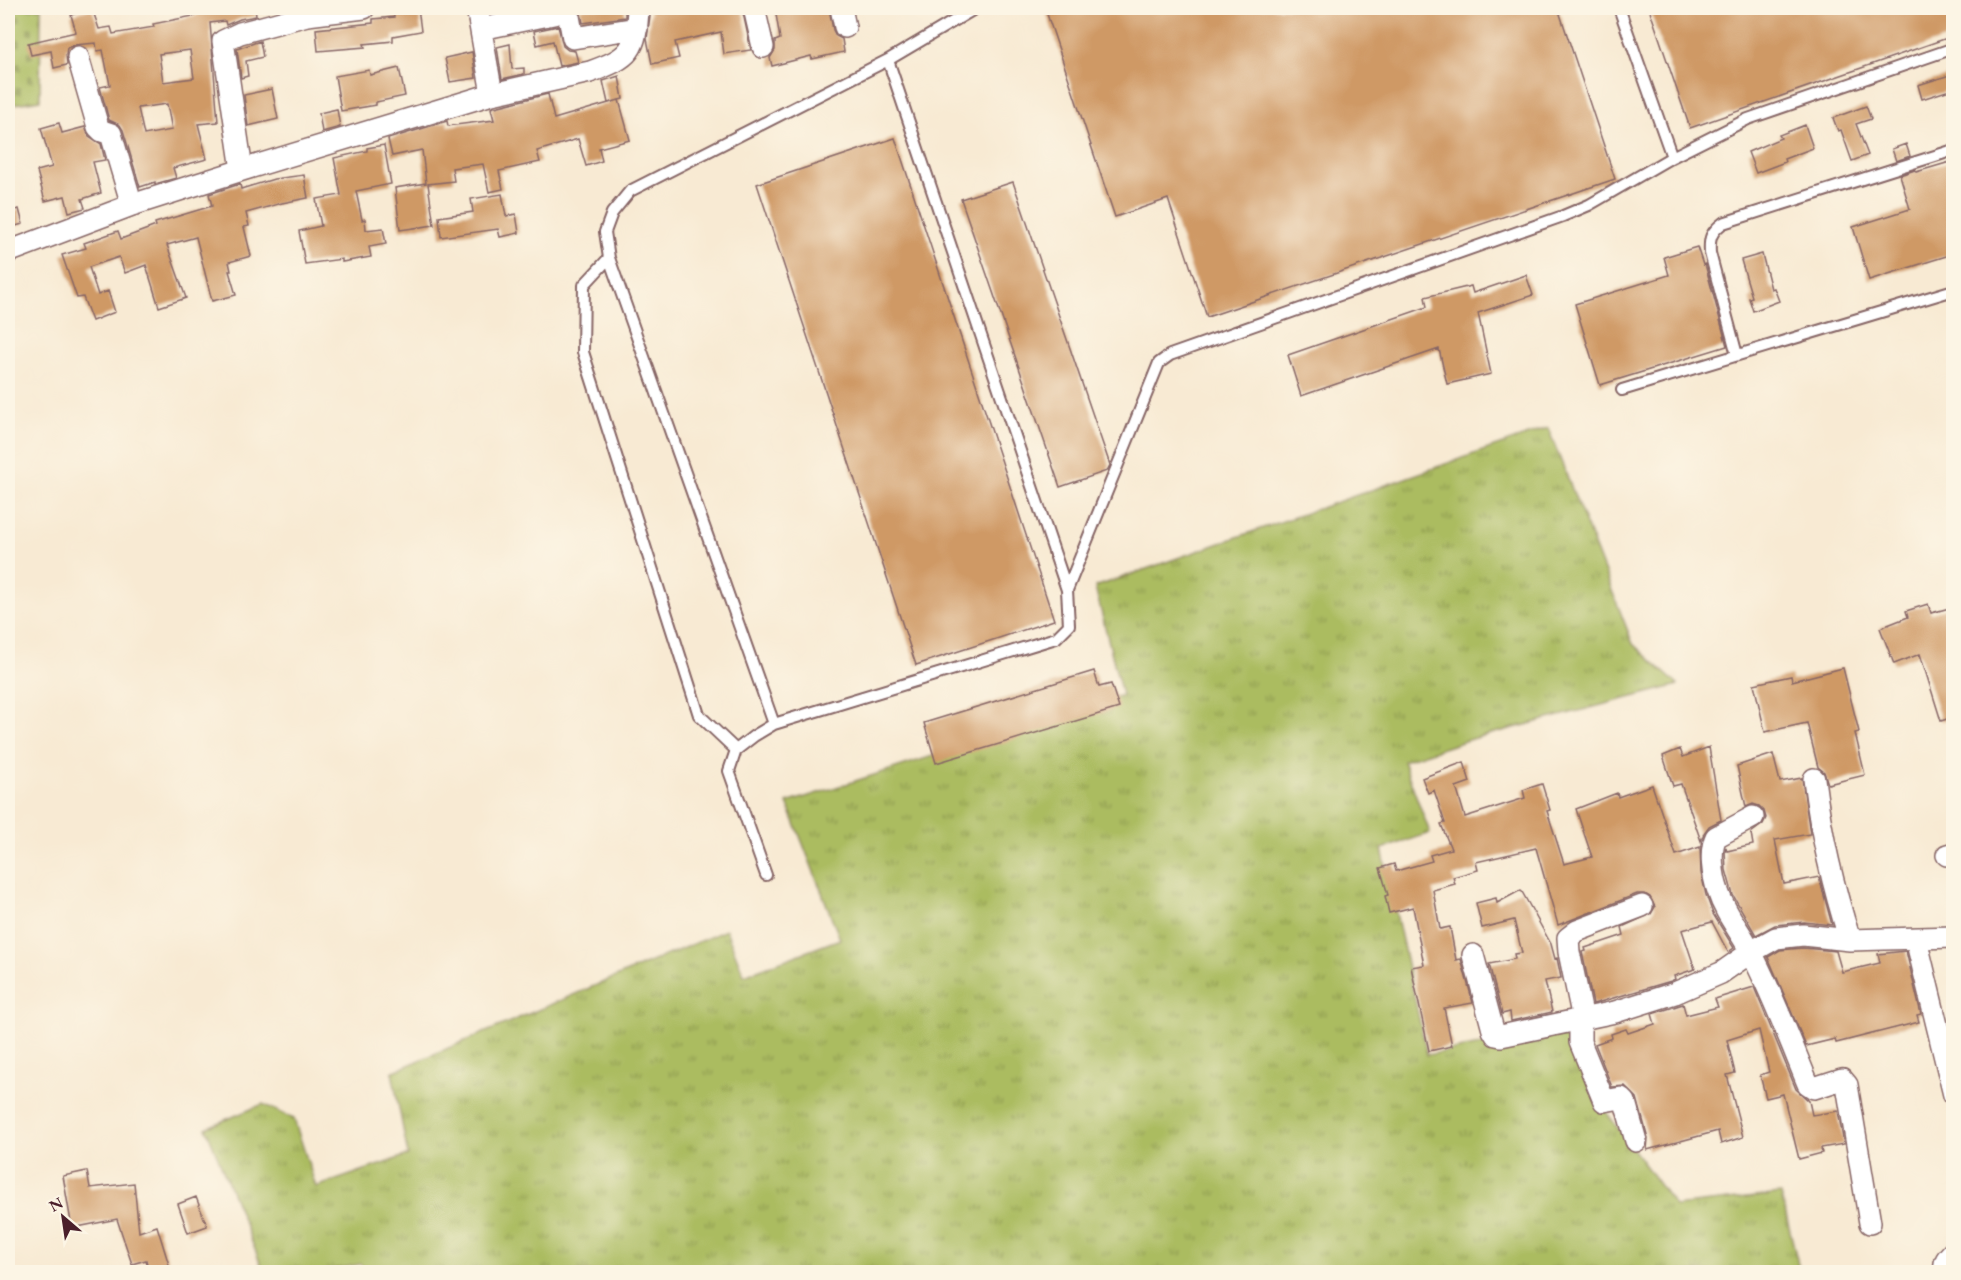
<svg xmlns="http://www.w3.org/2000/svg" width="1961" height="1280" font-family="'EB Garamond',serif">
<style>
.grass{fill:url(#grass-tufts);stroke:#7a6e46;stroke-width:1.5}
.cemetery{fill:url(#cemetery-stones);stroke:#7a6e46;stroke-width:1.5}
.building{fill:#cf9965;fill-rule:evenodd}
.lines{fill:none;stroke-linecap:round;stroke-linejoin:round}
.service-casing{stroke:#876666;stroke-width:14}
.minor-casing{stroke:#876666;stroke-width:24}
.service{stroke:#fff;stroke-width:10}
.minor{stroke:#fff;stroke-width:21}
</style>
<defs>
<pattern id="grass-tufts" width="24" height="20" patternUnits="userSpaceOnUse" patternTransform="scale(1.5)"><rect width="24" height="20" fill="#abbc60"/><path d="M3 7l-1-3M5 7V3M7 7l1-3M15 17l-1-3M17 17v-4M19 17l1-3" fill="none" stroke="#8d984f"/></pattern>
<pattern id="cemetery-stones" width="16" height="16" patternUnits="userSpaceOnUse" patternTransform="scale(1.5)"><rect width="16" height="16" fill="#abbc60"/><path d="M2 7V4a2 2 0 0 1 4 0v3zM10 15v-3a2 2 0 0 1 4 0v3z" fill="#8d984f"/></pattern>
</defs>
<rect width="100%" height="100%" fill="#fcf5e5"/>
<filter id="ink" filterUnits="userSpaceOnUse"><feTurbulence type="fractalNoise" baseFrequency=".0167" numOctaves="2"/><feDisplacementMap in="SourceGraphic" scale="12" xChannelSelector="R" yChannelSelector="G"/><feConvolveMatrix kernelMatrix="1 2 1 2 8 2 1 2 1" color-interpolation-filters="sRGB"/></filter>
<filter id="wash" filterUnits="userSpaceOnUse"><feTurbulence type="fractalNoise" baseFrequency=".008" numOctaves="4" result="noise"/><feDisplacementMap in="SourceGraphic" scale="24" xChannelSelector="R" yChannelSelector="G"/><feGaussianBlur stdDeviation="1.35" result="paint"/><feColorMatrix in="noise" values="0 0 0 0 0 0 0 0 0 0 0 0 0 0 0 0 0 1.4 0 .05"/><feComposite in="paint" operator="in"/></filter>
<g filter="url(#wash)">
<rect width="100%" height="100%" fill="#f8ead3"/>
<!-- grass -->
<path class="grass" d="M1548,428l85,216 45,41 -210,55 -65,21 27,72 -48,16 45,206 144,-27 38,88 66,90 106,-12 19,78h-1436l-3,-8 -39,8h-58l-58,-144 57,-24 31,15 22,68 92,-32 -16,-83 334,-142 18,45 96,-36 -53,-136 335,-108 -27,-108z"/>
<!-- cemetery -->
<path class="cemetery" d="M8,8h33l-1,92 -32,5z"/>
<g id="blocks">
<!-- building -->
<path class="building" d="M92,8l7,21 12,-2 2,7 41,-7 -1,-3 45,-9 -1,-7h58l1,8 -16,3 -14,6 -1,-4 -15,2 8,99 -20,2 9,35 -34,9 3,10 -21,6v-2l-15,5 -17,-57 -3,-5 -11,-5 -9,-33 10,-2 -7,-35 -6,1 -1,-8 -22,2 -7,3 -1,6 1,11 -13,3 -3,-17 -20,4 -3,-12 48,-11 -5,-17zM190,50l4,28 -31,4 -4,-28zM167,104l5,26 -28,5 -6,-27z
M393,8h25l3,23 -28,5v5l-29,3 1,3 -47,4 -2,-22 57,-6v-4l21,-2z
M580,8h45v9l-42,6z
M651,8h91l9,42 -27,4 -3,-22 -46,10 4,16 -27,6 -5,-25z
M775,8h54l4,22 3,6 6,3 2,13 -32,7 -1,-3 -39,10 -2,-8 5,-8v-9l5,-2z
M1045,8h513l57,171 -408,138 -39,-118 -53,18z
M1649,8h304v28l-263,92z
M558,26l5,20 5,4 7,1 3,11 -19,4 -6,-25 -16,4 -3,-14z
M260,41l3,16 -17,4 2,15 -7,2 -4,-29z
M510,44l2,25 12,-1v6l-22,5 -5,-32z
M472,52l4,26 -26,4 -5,-24z
M399,68l6,28 -29,6v3l-35,6 -6,-35 34,-6 1,5z
M1953,74v15l-31,10 -4,-14z
M619,76l4,23 -15,4 -5,-22z
M272,89l6,30 -30,7 -4,-31z
M548,94l6,25 65,-19 11,40 -31,8 3,13 -16,5 -8,-27 -41,12 3,11 -41,9 4,18 -14,3 -6,-28 -31,4 2,13 -26,3 6,41 -34,5 -5,-42 31,-5 -4,-33 -30,6 -4,-17 59,-18 1,5 46,-6 -3,-12z
M1866,106l5,13 -15,5 12,31 -16,6 -11,-31 -3,1 -5,-13z
M337,109l3,18 -18,5 -3,-19z
M59,123l3,10 23,-6 4,9 12,8 4,16 -12,2 8,31 -19,6 3,9 -16,4 -4,-16 -20,5 -8,-30 15,-4 -11,-39z
M1805,125l8,23 -29,11 1,3 -29,11 -8,-21 33,-14 -2,-3z
M895,138l159,482 -138,45 -159,-481z
M1906,144l4,12 -14,5 -4,-12z
M384,145l7,39 -35,7 6,29 3,-1 1,11 17,-2 3,16 -17,3 2,10 -29,5v-3l-37,5 -6,-33 22,-5 -5,-27 25,-4 -7,-37 33,-7v-3z
M1950,162l3,11v81l-84,26 -16,-53 57,-18 -10,-34 15,-5 1,2z
M304,175l4,23 -26,5 -36,10 3,13 -5,1 7,29 -22,6 2,9h-2l7,24 -24,6 -16,-64 -29,8 19,53 -27,9 -13,-42 -21,8 -6,-16 -30,10 9,28 10,-4 7,21 -23,9 -9,-24 -6,1 -15,-43 24,-7 -2,-5 34,-12 3,8 35,-13 -1,-3 57,-17 -3,-12 31,-10 1,5 33,-10z
M1013,182l97,283 -3,6 -47,16 -99,-288z
M502,194l4,22 10,-2 3,19 -19,4 -2,-8 -57,8 -2,-20 34,-5 -2,-13z
M19,209l4,15 -15,4v-16z
M1697,247l6,18 2,-1 22,82 -127,39 -25,-81 94,-29 -5,-18z
M1762,254l9,35 3,-1 5,13 -26,10 -4,-13 3,-1 -11,-37z
M1526,275l7,20 -55,18 13,61 -44,10 -8,-35 -138,47 -13,-41 139,-48 -2,-10 46,-11 2,7z
M1928,604l3,9 22,-6v110l-12,4 -21,-67 -26,10 -14,-36 28,-11 -2,-6z
M1843,668l16,64 -4,1 10,42 -37,9 -4,-12 -6,-5 -11,-44 -42,9 -11,-48 37,-8 1,5z
M1094,671l5,16 12,-3 8,24 -183,55 -12,-40z
M1709,747l12,73 -12,6 -5,7 -3,8 -20,-57 -8,2 -10,-30 17,-7 3,8z
M1773,754l7,28 22,-4 8,56 -35,6 9,44 35,-7 13,48 -28,-3 -29,3 -19,10 -23,-40 -7,-25 -1,-19 1,-4 1,4 26,-6 -2,-12 12,-9 3,-6 -2,-7 -5,-5 -6,-2 -7,3 -9,-41z
M1464,762l6,20 -14,5 9,30 60,-19 -2,-8 19,-6 8,26 -3,1 17,53 28,-7 -16,-48 41,-16 1,4 34,-12 24,70 24,-8 1,26 5,22 7,19 21,34 -6,4 -16,-30 -30,8 13,39 -21,7 1,3 -4,2 -78,23 -11,-52 4,-1 -1,-3 39,-13 -2,-8 29,-13 4,-7 -5,-10 -5,-3h-8l-79,31 -22,-77 -60,14 2,8 -25,7 2,7 -22,6 7,39 10,-2 6,33 5,-1 12,44 -29,5 8,38 -23,5 -18,-84 13,-2 -11,-58 -24,6 -4,-17 3,-1 -8,-27 14,-4 2,7 36,-10 -2,-6 21,-6 -10,-25 4,-1 -11,-33 -6,3 -6,-15z
M1521,890l30,54 4,15 2,-1 4,20 -16,3 7,31 -41,9 -1,-9 -8,2 -13,-50 26,-5 -1,-5 8,-1 -8,-33 -32,8 -6,-25 20,-5 1,5z
M1803,948l33,3 6,21 38,-9 -2,-9 28,-3 15,63 -4,1 2,7 -83,21 -1,-4 -29,7 -38,-89 12,-7z
M1754,987l42,102 13,12 3,14 26,-4 6,33 -23,4 1,5 -23,6 -16,-65 -17,4 -6,-23 9,-3 -10,-42 -32,10 8,33 -8,2 16,62 -22,7 -3,-13 -71,19 1,-12 -11,-40 -12,-12 -13,1 -17,-43 17,-6 -1,-4 15,-5 2,4 27,-9 -3,-10 31,-10 3,11 32,-8 -3,-8z
M87,1171l3,17 44,-5 5,49 18,-6 12,39 -20,6 -3,-11 -14,4 -15,-45 -45,9 -9,-52z
M196,1197l11,29 -19,7 -10,-29z"/>
</g>
</g>
<g filter="url(#ink)">
<use href="#blocks" fill-opacity="0" stroke="#876666" stroke-width="1.5"/>
<g class="lines">
<!-- service casing -->
<g class="service-casing">
<path id="service" d="M1619,8l53,149
M609,258l-25,27 -1,67 116,363 37,35
M1737,355l-27,-102c-1,-15 1,-21 13,-30l231,-73
M1622,390l332,-100
M1067,590l92,-227 11,-8 393,-139 26,-11 83,-48 76,-38 206,-71
M774,724l-165,-466 -4,-26 7,-19 18,-22 258,-131 88,-52
M766,875l-37,-104 7,-21 18,-14 20,-12 282,-86 13,-13 -2,-35 -179,-530"/>
</g>
<!-- minor casing -->
<g class="minor-casing">
<path id="minor" d="M477,8l15,86
M754,8l9,39
M841,8l4,19
M481,29l87,-18 5,27 64,-10
M78,57l20,70 4,4 9,3 21,71
M242,170l-19,-129 17,-8 67,-18 57,-7
M8,252l124,-47 110,-35 250,-76 98,-22c41,-15 46,-21 48,-64
M1814,779c7,56 19,108 36,161
M1753,817l-37,20c-7,14 -3,40 2,54 7,23 23,41 33,61 22,43 39,88 57,132l6,4 28,-9 5,6 23,138
M1947,855l7,-2
M1916,939l38,156
M1473,955l20,75 3,5 5,1 114,-24 60,-19 46,-20 30,-21 25,-14 27,-3 47,5 104,-3
M1636,1141l-11,-39 -4,-4 -17,3 -24,-59v-13l3,-10 -14,-67 -1,-14 9,-7 65,-25
M1945,1272c-2,-10 2,-14 9,-21"/>
</g>
<!-- service -->
<use href="#service" class="service"/>
<!-- minor -->
<use href="#minor" class="minor"/>
</g>
</g>
<!-- margin -->
<rect width="1961" height="1280" fill="none" stroke="#fcf5e5" stroke-width="30"/>
<!-- north arrow -->
<g transform="translate(63 1217) rotate(331)" stroke="#fcf5e5" stroke-width="4.5" paint-order="stroke">
<path d="M0-4.5L10 22L0 15L-10 22Z" fill="#4a1f2b"/>
<text y="-9" font-size="16" font-weight="bold" text-anchor="middle" fill="#4a1f2b">N</text>
</g>
</svg>
